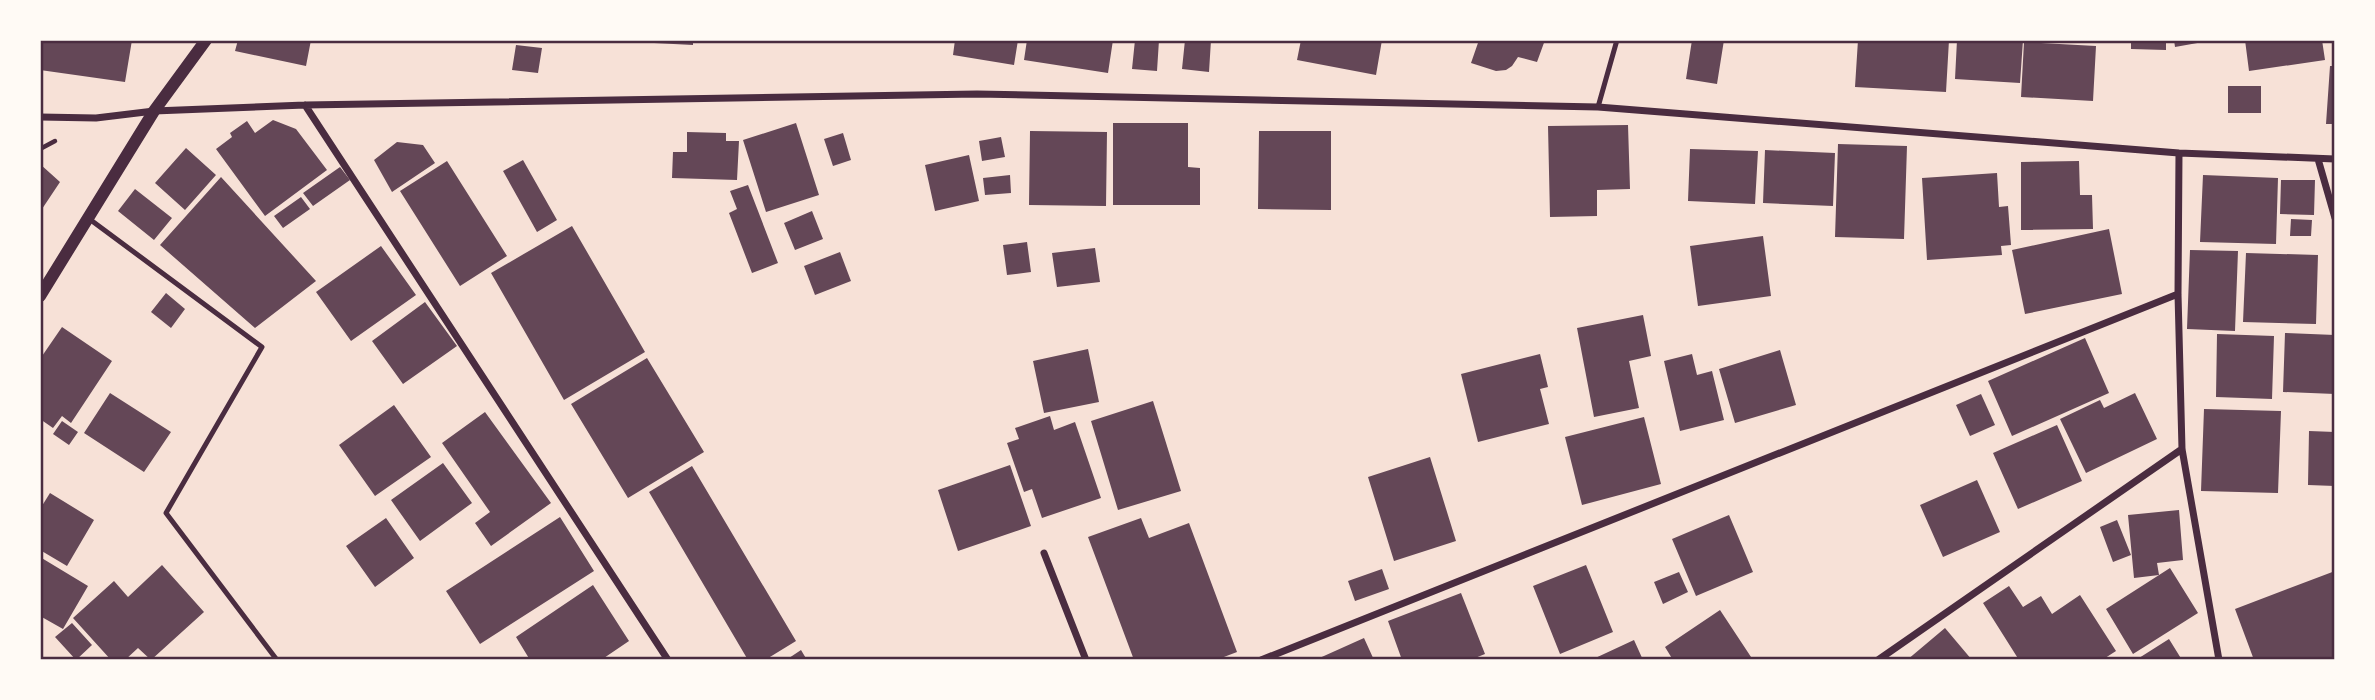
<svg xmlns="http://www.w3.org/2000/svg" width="2375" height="700" font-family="Commissioner,sans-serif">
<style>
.building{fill:#644757}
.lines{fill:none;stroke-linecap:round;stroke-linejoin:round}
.path{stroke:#4a2c40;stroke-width:4.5}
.service{stroke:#4a2c40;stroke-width:5}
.minor{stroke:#4a2c40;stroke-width:7}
.tertiary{stroke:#4a2c40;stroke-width:12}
.neatline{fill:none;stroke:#4a2c40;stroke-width:2.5}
</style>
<rect width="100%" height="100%" fill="#f7e1d7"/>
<!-- building -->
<path class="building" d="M40,40h92l-7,42 -85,-12z
M238,40h73l-5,26 -71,-15z
M655,40h38v5l-39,-2z
M955,40h63l-4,25 -61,-10z
M1027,40h86l-5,33 -84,-13z
M1135,40h24l-2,31 -25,-2z
M1185,40h26l-2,32 -27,-3z
M1301,40h81l-6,35 -79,-15z
M1479,40h66l-8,22 -19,-5 -6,9 -6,4 -10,1 -25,-8z
M1692,40h32l-7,44 -31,-5z
M1858,40h91l-3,52 -91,-5z
M1957,40h66l-3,43 -65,-4z
M2131,40h35v10l-35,-1z
M2174,40h29v2l-28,5z
M2245,40h77l3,20 -76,11z
M2024,42l72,4 -3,55 -72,-4z
M516,45l26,3 -4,25 -26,-3z
M2330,66h5v58h-9z
M2228,86h33v27h-33z
M273,120l23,9 31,41 -62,46 -49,-67 16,-12 -2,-4 17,-12 8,12z
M796,123l23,72 -53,17 -23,-72z
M1113,123h75v44l12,1v37h-87z
M1628,125l2,64 -33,1v26l-47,1 -2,-91z
M1030,131l77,1 -1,74 -77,-1z
M1259,131h72v79l-73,-1z
M687,132l39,1v8h13l-2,39 -65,-2 1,-26h14z
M843,133l8,27 -18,6 -9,-27z
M1001,137l4,20 -23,4 -3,-20z
M397,142l26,3 12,18 -43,29 -18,-32z
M1838,144l69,2 -3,93 -69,-2z
M186,148l30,27 -31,35 -30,-27z
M1690,149l68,2 -3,53 -67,-3z
M1765,150l70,3 -2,53 -70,-3z
M969,155l10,46 -44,10 -10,-46z
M523,160l34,60 -20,12 -34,-61z
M447,161l60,95 -47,30 -60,-95z
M2079,161l1,34h12l1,34 -72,1v-68z
M40,164l20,18 -20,30z
M340,167l10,13 -37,26 -10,-13z
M1997,173l2,34 9,-1 3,39 -10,1 1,9 -75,5 -5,-82z
M1010,175l1,18 -26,2 -2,-17z
M2203,175l75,3 -2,66 -76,-2z
M221,177l95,104 -61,47 -95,-83z
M2281,180h34l-1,35 -34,-1z
M748,185l30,78 -26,10 -23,-60 8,-4 -7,-18z
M135,189l37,29 -18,22 -36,-29z
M301,197l9,12 -27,19 -9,-12z
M812,211l11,28 -28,11 -11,-27z
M2291,219l21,1 -1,16h-21z
M572,226l73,126 -81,48 -73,-127z
M2109,229l13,65 -97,20 -13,-64z
M1763,236l8,60 -73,10 -8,-60z
M1027,242l4,30 -24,3 -4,-30z
M381,246l35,49 -65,46 -35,-49z
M1095,248l5,34 -43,5 -5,-34z
M2190,250l48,1 -3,80 -48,-2z
M840,252l11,29 -36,14 -11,-29z
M2246,253l72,2 -2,69 -73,-2z
M166,293l19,16 -14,19 -20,-16z
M425,302l32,44 -54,38 -31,-43z
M1643,315l8,41 -22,5 10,47 -45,9 -17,-89z
M62,327l50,34 -41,62 -9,-7 -9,12 -13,-9v-60z
M2285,333l50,2v59l-52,-2z
M2217,334l57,2 -2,63 -56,-2z
M2085,338l24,55 -97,43 -24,-55z
M1088,349l11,53 -55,11 -11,-52z
M1780,350l16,55 -61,18 -16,-54z
M1540,354l8,33 -8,2 9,35 -71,18 -17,-68z
M1692,354l5,21 15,-4 12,49 -44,11 -16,-70z
M647,358l57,94 -76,46 -57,-94z
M110,393l61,39 -27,40 -60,-39z
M2135,393l22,46 -71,34 -26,-54 40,-19 4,8z
M1981,394l14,31 -25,11 -14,-31z
M1153,401l28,90 -63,19 -27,-89z
M394,405l37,52 -56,39 -36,-51z
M2204,409l77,2 -3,82 -77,-2z
M485,412l66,91 -60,43 -16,-23 15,-11 -48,-69z
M1050,416l4,14 21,-8 26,76 -59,20 -10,-29 -8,3 -17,-49 12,-4 -4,-11z
M1644,417l17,67 -79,21 -17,-68z
M62,421l16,11 -9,13 -16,-11z
M2057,425l25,56 -64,28 -25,-56z
M2309,431l26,1v54l-27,-1z
M1430,457l26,84 -62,20 -26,-84z
M443,463l29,40 -52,38 -29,-41z
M1010,465l21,61 -73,25 -20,-61z
M692,466l104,175 -31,19h-17l-99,-168z
M1977,480l23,52 -57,25 -23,-52z
M50,493l44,27 -27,46 -27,-16v-41z
M2179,510l4,50 -26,3 2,12 -25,3 -6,-63z
M1729,515l24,57 -57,24 -24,-57z
M560,517l34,54 -114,73 -34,-53z
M386,518l28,40 -39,29 -29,-41z
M1141,518l8,20 40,-15 48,129 -21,8h-82l-46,-123z
M2117,520l14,35 -18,7 -13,-35z
M40,557l48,29 -25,43 -23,-13z
M162,565l42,47 -53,48 -13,-12 -13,12h-14l-38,-42 41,-37 14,16z
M1586,565l27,67 -53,22 -27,-68z
M2170,568l28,45 -65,41 -27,-45z
M1382,569l7,20 -34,12 -7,-20z
M2335,571v89h-81l-19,-51z
M1679,572l9,20 -25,12 -9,-22z
M593,585l36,56 -28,19h-71l-14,-23z
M2009,586l14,21 18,-11 11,18 28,-19 36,56 -14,9h-83l-36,-57z
M1461,593l24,61 -15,6h-68l-14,-39z
M1720,610l33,50h-80l-8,-13z
M72,623l20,22 -16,15 -21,-23z
M1945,628l27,32h-65z
M1364,638l10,22h-59z
M2169,639l13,21h-42l-1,-2z
M1634,640l9,20h-52z
M801,650l6,10h-21z"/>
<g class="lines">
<!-- path -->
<path class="path" d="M40,149l15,-8"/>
<!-- service -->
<path class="service" d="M1598,107l19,-67
M88,218l174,129 -96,166 111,147"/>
<!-- minor -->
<path class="minor" d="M305,105l363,555
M40,117l56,1 58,-7 151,-6 672,-11 621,13 581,46 156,6
M2179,153l-1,141 4,155 37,211
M2318,159l17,59
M1044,553l42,107
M1261,660l917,-366
M1878,660l304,-211"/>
<!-- tertiary -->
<path class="tertiary" d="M40,296l114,-185 52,-71"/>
</g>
<!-- border -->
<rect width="2375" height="700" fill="none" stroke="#fffaf5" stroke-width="84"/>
<rect x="42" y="42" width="2291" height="616" class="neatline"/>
</svg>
